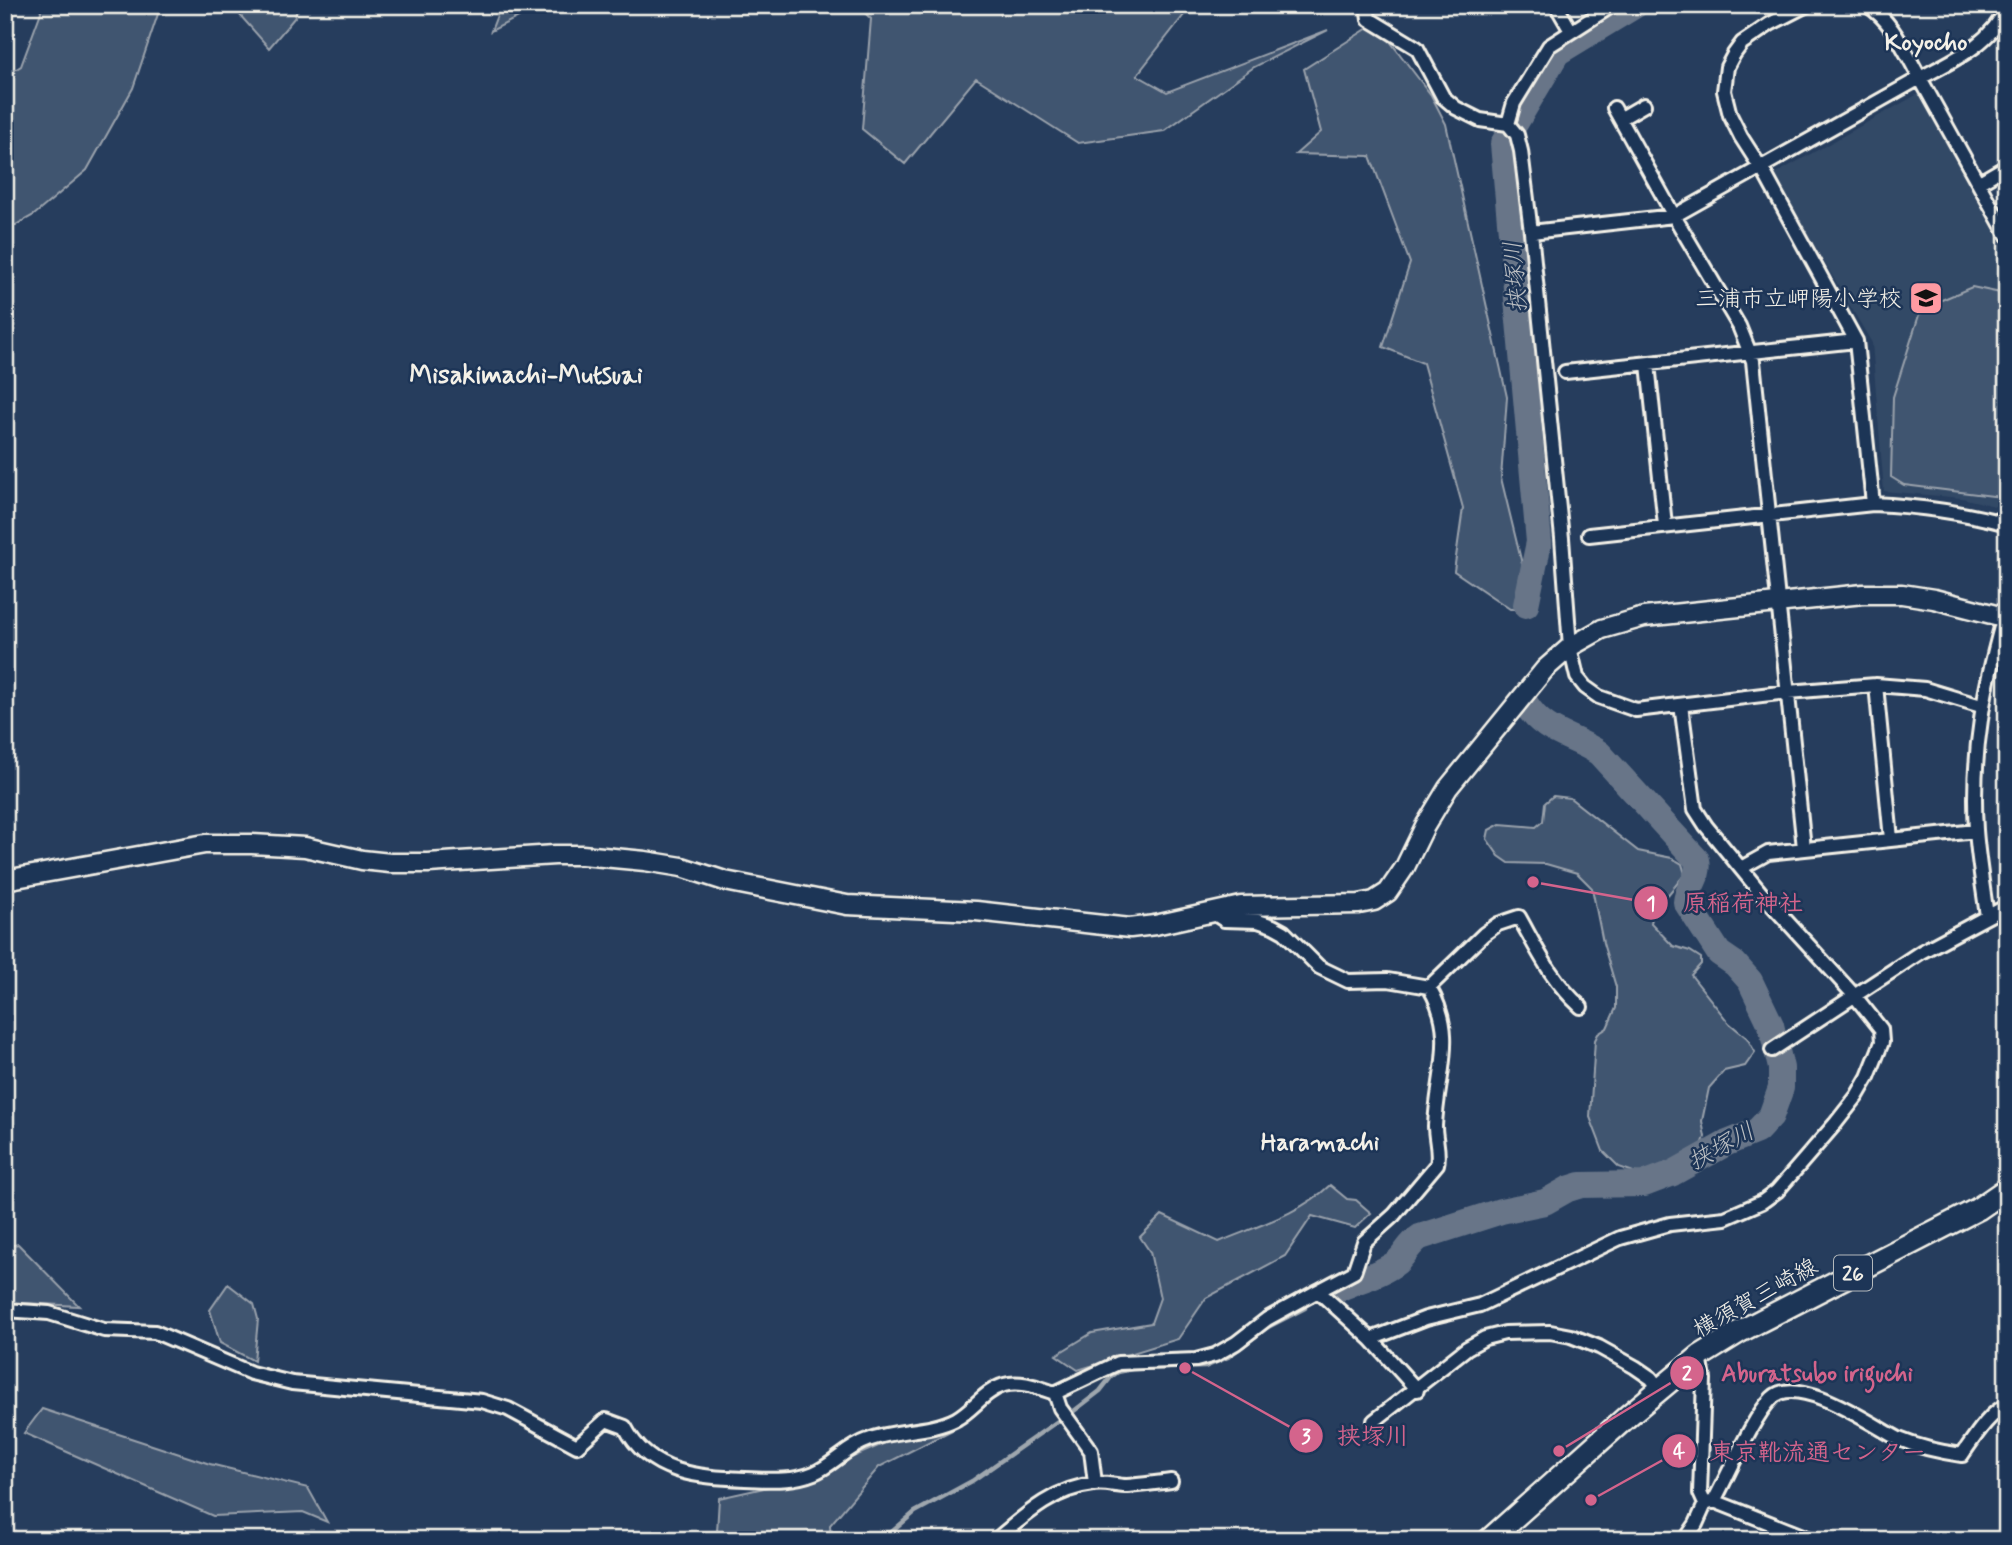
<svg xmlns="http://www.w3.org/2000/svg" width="2012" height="1545" font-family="Mynerve,'Klee One',sans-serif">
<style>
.built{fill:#334966}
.green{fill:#40546f;stroke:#9aa2ac;stroke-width:2}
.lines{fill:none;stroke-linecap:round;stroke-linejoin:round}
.stream{stroke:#9fa7ae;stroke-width:4.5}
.river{stroke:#677588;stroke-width:26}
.street-casing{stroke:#f4f1e8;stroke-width:18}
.secondary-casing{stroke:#f4f1e8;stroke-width:23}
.primary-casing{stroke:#f4f1e8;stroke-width:26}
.street{stroke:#1d3557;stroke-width:12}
.secondary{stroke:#1d3557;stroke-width:18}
.primary{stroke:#1d3557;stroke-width:21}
.labels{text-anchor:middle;stroke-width:5;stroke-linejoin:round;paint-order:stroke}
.shield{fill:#1d3557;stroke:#b4b9bc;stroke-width:2}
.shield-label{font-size:21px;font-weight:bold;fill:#f4f1e8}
.poi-label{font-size:23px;fill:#f4f1e8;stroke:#1d3557;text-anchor:end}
.street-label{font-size:23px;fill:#f4f1e8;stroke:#1d3557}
.neighbourhood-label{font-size:24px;font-weight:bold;fill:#f4f1e8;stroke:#1d3557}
.water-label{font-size:24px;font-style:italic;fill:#bcbfc2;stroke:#1d3557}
.quarter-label{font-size:26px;font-weight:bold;fill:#f4f1e8;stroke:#1d3557}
.leader{fill:none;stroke:#d4648c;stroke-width:2.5}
.callout-dot{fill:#d4648c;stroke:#1d3557;stroke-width:2.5}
.mark-label{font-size:21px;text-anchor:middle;font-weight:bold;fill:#fff}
.callout-label{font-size:24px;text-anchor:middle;font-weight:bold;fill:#d4648c;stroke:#1d3557;stroke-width:5;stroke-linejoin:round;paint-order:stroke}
</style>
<rect width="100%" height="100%" fill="#263d5d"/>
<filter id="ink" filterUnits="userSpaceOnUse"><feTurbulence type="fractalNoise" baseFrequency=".0143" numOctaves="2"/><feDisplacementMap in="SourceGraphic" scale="14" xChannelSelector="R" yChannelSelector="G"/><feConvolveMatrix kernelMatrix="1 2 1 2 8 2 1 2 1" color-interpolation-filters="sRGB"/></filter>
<g filter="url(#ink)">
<!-- built -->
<path class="built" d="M1920,93l87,161v255l-45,-11 -78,-7 -12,-148 -99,-168z"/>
<!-- green -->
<path class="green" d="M40,5h121l-28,83 -46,82 -53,45 -29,16v-155l16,-10 20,-54z
M231,5h67l-3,12 -26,31z
M501,5h41l-51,26z
M857,5h344l-17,10 -47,60 30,17 161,-62 -74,37 -90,64 -86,12 -102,-65 -71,86 -43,-35 9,-110z
M1376,23l55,72 15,29 61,273 -6,81 32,131h-23l-56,-38 9,-63 -40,-145 -40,-16 27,-84 -40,-107 -74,-2 25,-22 -17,-63z
M1972,287l33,7 2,3v195l-6,5 -97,-12 -13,-8 2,-80 26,-82 18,-13z
M1553,796l17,2 68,53 34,7 10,6 3,10 -32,39 -2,10 22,23 17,5 11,7v6l-10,11 38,48 18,15 8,14 -10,14 -21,5 -15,17 -7,33 3,16 -3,8 -15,14 -45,16 -23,-8 -16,-16 -13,-34 5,-77 3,-6 9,-6 9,-20v-21l-13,-44 -11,-55 -15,-15 -31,-9 -37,-1 -10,-7 -12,-17 2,-9 11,-6 36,3 7,-6 2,-18z
M1330,1185l17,14 9,1 15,13 -16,15 -43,-12 -27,40 -79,42 -28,41 -100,31 -22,-15 36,-22 59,-10 9,-25 -10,-46 -10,-15 22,-22 57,27c38,-16 81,-28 111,-57z
M18,1244l61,62 -74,-4v-55z
M228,1284l26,20 4,15 -4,42 -34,-18 -10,-33z
M42,1409l168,55 98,24 19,34 -24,-10 -90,4 -189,-83z
M962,1425l-83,42 -49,58 1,15h-120l6,-8 2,-34 81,-18 106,-46z"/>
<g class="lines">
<!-- stream -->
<path class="stream" d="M1070,1414l30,-23 11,-14 7,-5 14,-3 73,-2 23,-10 40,-30 37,-19
M879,1540l8,-4 28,-24 57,-31 90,-63"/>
<!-- river -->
<path class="river" d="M1526,605l13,-63 -36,-398 54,-91 79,-48
M1341,1288c17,-8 41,-14 56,-26 9,-8 12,-18 23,-25l81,-26 44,-9 23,-13 13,-4 63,-1 29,-11 54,-30 30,-12 14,-15 10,-28v-20l-10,-43 -21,-44 -15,-17 -16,-11 -33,-51c1,-15 15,-25 11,-42l-98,-107c-27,-18 -55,-19 -73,-49"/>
<!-- street casing -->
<g class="street-casing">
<path id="street" d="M1367,5l2,14 48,29 26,49 13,11 24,12 28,4 9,11 4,16 10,81 31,306 8,109 7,30 8,10 14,10 37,13 152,-18 88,-7 49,4 56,17
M1556,5l15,26
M1807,5l-37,19 -28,19 -8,11 -7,13 -3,24 6,24 11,22 25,39 90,165 17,163c46,2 89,8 134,20
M1867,5c26,16 38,47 53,73 34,-18 71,-34 87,-71
M1614,108l60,108 65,110 14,35 51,487
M1620,119l24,-14
M1508,124l6,-21 35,-57 64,-41
M1978,183l29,-17
M1531,232l143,-16 246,-138 87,157
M1648,364l17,161
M1565,372l291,-31
M1589,535l284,-31
M1876,685l15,154
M1741,868l27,-15 208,-22
M1210,911l14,9 34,1 15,5 11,6 35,35 29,14 40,-1 41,7c29,48 8,88 6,139 0,13 5,26 2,38l-43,51 -30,27 -10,30 -36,19
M1987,916c-4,-29 -9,-58 -11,-86 -5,-79 9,-149 31,-224
M1429,987l55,-53 14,-10 21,-7c19,34 32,63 62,90
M1772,1050l149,-98 86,-46
M5,1310l44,3 55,17 51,2 96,41 41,10 190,18 26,8 69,37 29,-26 19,7c24,47 73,50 120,52 24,1 47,3 69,-6 19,-8 33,-26 54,-33 28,-11 61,-7 88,-21 17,-9 28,-28 48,-34 17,-5 35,3 51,8l63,-30 78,-3 19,-5 21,-12 31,-24 51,-28 53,48 46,51
M1371,1339l55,-21 54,-13 140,-67 50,-14 55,-6 37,-16 15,-11 58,-67 22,-28 11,-19 14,-35 -1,-13 -27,-34 -93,-102 -55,-67 -11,-17 -14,-104
M1055,1393l5,15 31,43 4,32
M1374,1421l93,-73 18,-10 20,-5 45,-1 21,4 28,11 36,20 16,11 8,10
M1714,1501l99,39
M1705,1504l9,-3c15,-27 38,-83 58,-103 26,-26 103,29 127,41 19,8 42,13 63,16 12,-17 26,-41 45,-50
M996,1540c29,-25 58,-52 98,-56 11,-2 22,2 33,2 14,-1 29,-3 44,-5
M1685,1540l11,-16 9,-20 -5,-11 4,-114 -4,-23"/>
</g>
<!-- secondary casing -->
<g class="secondary-casing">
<path id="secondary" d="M5,880l200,-36h47l53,3 57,13 28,3h38l127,-8h27l63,6 37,6 43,14 122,24 129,6 154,17 25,-3 86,-19 118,-2 15,-3 14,-9 17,-25 20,-41 23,-38 97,-119 25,-22 32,-18 42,-12 219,-23h39l32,5 73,19"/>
</g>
<!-- primary casing -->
<g class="primary-casing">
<path id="primary" d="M1489,1540l140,-125 71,-59 39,-24 239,-123 29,-20"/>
</g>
<!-- street -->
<use href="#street" class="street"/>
<!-- secondary -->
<use href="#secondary" class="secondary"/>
<!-- primary -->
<use href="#primary" class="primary"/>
</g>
</g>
<!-- icons -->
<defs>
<g id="school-square" transform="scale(1.75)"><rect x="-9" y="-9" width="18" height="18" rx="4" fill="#ff9aa2" stroke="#1d3557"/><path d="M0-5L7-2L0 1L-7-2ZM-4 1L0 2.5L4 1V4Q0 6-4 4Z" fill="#111"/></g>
</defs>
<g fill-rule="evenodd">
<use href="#school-square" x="1926" y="298"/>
</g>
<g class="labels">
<!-- shield labels -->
<rect class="shield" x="1834" y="1255.5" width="38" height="35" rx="5"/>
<g class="shield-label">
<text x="1853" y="1280">26</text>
</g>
<!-- poi labels -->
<g class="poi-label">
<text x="1902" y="306">三浦市立岬陽小学校</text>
</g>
<!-- street labels -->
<g class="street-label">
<text transform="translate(1755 1297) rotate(-29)" y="8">横須賀三崎線</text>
</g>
<!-- neighbourhood labels -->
<g class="neighbourhood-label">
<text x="1926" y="50">Koyocho</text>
<text x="1320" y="1150">Haramachi</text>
</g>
<!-- water labels -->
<g class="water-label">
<text transform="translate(1515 277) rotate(-95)" y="8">挟塚川</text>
<text transform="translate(1721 1146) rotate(-29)" y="8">挟塚川</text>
</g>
<!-- quarter labels -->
<g class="quarter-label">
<text x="526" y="383">Misakimachi-Mutsuai</text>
</g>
</g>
<!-- callouts -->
<path class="leader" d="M1533 882L1651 903M1559 1451L1687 1373M1185 1368L1306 1436M1591 1500L1679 1451"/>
<g class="callout-dot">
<circle cx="1533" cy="882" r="7"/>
<circle cx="1559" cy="1451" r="7"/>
<circle cx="1185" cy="1368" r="7"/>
<circle cx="1591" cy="1500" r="7"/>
<circle cx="1651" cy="903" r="18"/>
<circle cx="1687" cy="1373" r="18"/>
<circle cx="1306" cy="1436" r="18"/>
<circle cx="1679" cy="1451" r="18"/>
</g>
<g class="mark-label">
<text x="1651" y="910">1</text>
<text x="1687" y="1380">2</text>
<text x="1306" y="1443">3</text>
<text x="1679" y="1458">4</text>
</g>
<g class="callout-label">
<text x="1743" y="911">原稲荷神社</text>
<text x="1817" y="1381">Aburatsubo iriguchi</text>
<text x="1373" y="1444">挟塚川</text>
<text x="1818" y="1460">東京靴流通センター</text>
</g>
<!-- margin -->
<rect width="2012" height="1545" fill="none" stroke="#1d3557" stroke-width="28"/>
<rect x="14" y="14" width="1984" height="1517" fill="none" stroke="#f4f1e8" stroke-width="2.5" filter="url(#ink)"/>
</svg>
